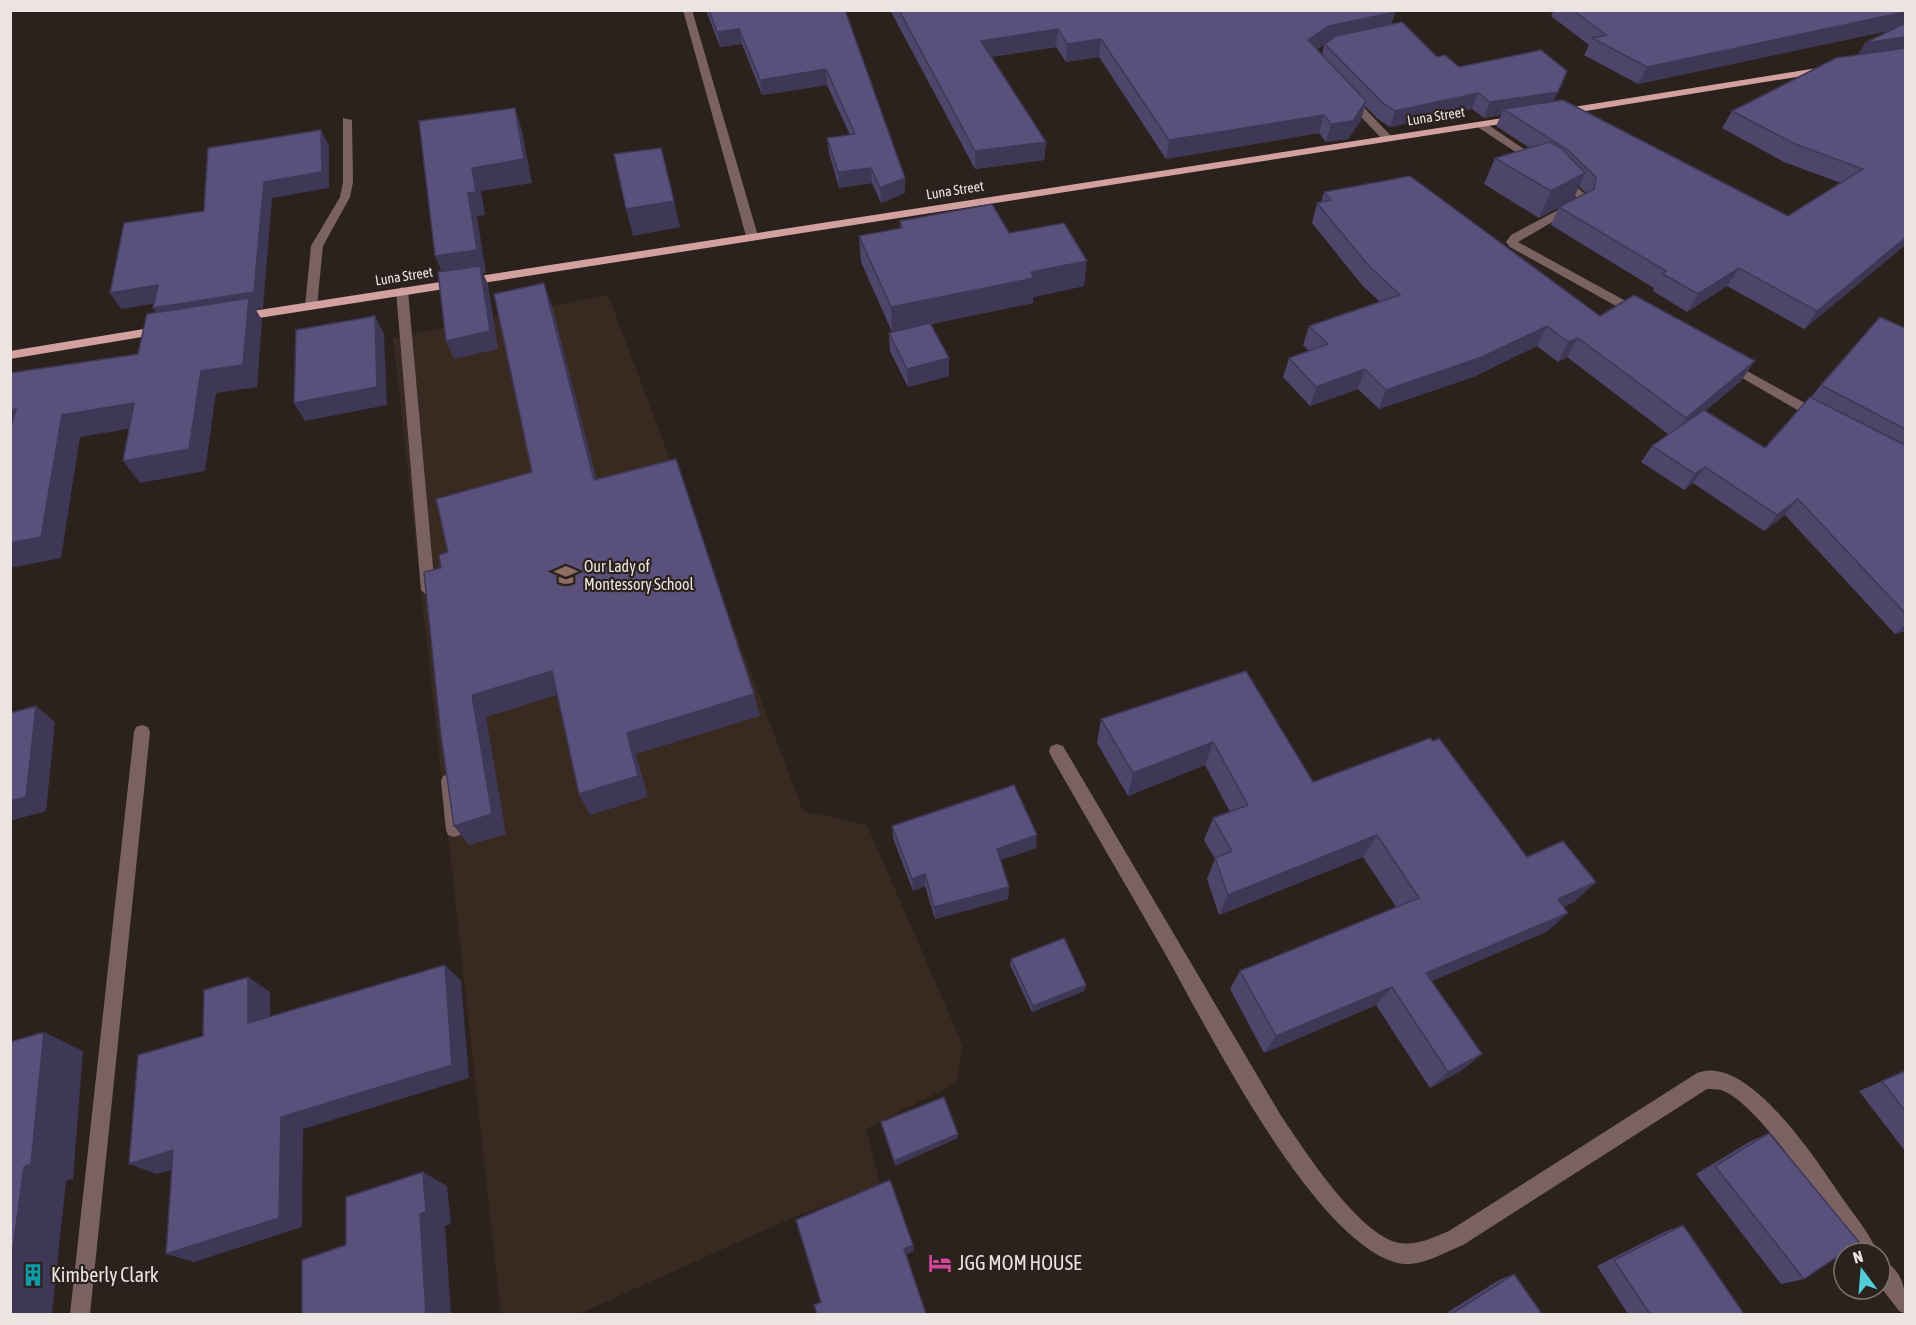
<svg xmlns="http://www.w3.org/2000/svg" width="1916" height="1325" font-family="'Asap Condensed',sans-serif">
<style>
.built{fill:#382a21}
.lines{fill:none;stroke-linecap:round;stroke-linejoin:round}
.service{fill:#7a6262;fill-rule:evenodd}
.minor{fill:#7a6262;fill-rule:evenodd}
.primary{fill:#d1a09f;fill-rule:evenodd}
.wall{fill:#4d456a;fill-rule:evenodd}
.shaded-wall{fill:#3e3856}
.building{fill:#59507b;stroke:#3e3856;stroke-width:1.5}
.labels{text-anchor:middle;stroke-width:4.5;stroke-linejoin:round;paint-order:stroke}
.far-street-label{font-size:14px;fill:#ebe4e1;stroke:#2b221d}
.poi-label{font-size:16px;fill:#ebe4e1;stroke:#2b221d;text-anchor:start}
.near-poi-label{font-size:20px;fill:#ebe4e1;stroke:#2b221d;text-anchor:start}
</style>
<rect width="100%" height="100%" fill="#2b221d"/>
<!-- built -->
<path class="built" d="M608,295l195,516 64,14 96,221 -7,37 -90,46 14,56 -86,32 -215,97h-78l-108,-976z"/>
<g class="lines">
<!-- service -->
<path class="service" d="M343,118l9,2 1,62 -3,15 -27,49 -6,60 -6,4 -6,-4 6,-60 29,-49 3,-15z
M402,287l6,4 27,299 -7,6 -7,-6 -25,-299z
M142,725l6,2 2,5 -60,582h-20l64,-582 2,-5z
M449,774l6,2 2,5 5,49 -2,5 -6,2 -6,-2 -2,-5 -5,-49 2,-5z"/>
<!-- minor -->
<path class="minor" d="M683,10h9l66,226 -2,2h-8l-2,-2z
M1346,97h8l38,40v4h-8l-38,-40z
M1476,122h8l59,40 -9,2 -58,-38z
M1563,175l22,19v9l-67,39 124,68v6h-8l-124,-69 -4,-5 5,-7 64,-34 1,-4 -18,-19z
M1729,361l94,52v6h-10l-88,-51 -2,-3z
M1057,744l6,2 217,368c22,33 80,123 120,129 17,3 34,-6 49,-12l248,-158c51,-21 122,91 146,126 12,17 27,35 35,54h-22c-25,-37 -96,-150 -135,-163 -5,-1 -10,-1 -14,-1l-244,156c-20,8 -47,25 -69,17 -83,-27 -184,-228 -227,-305 -38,-67 -78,-134 -116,-201l-2,-5 2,-5z
M1880,1259c24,10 26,33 26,55l-7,-3 -19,-25z"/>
<!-- primary -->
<path class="primary" d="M1824,67l3,1v4l-266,43 -5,-3 5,-3z
M1516,116l5,3 -1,2 -1281,200 -6,-4 6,-4z
M162,326l4,1v6l-156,26v-8z"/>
</g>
<!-- wall -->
<path class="wall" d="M706,10h139l60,183 -24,10 -9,-20 -33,5 -10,-35 -2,-15 23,-3 -23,-50 -65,10 -20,-51 -22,3z
M890,10h503l2,2 -4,13 46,32 22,10 95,34 234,115 53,-33 -57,-21 -62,-34 10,-17 126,-56 7,-12 27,-13 -254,54 -54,-29 5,-10 -38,-29 3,-6h351v235l-101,84 -77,-43 -40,26 -34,-21 1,-3 -103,-63 8,-18 27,-14 -7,-7 -6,14 -34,18 -55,-34 11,-26 35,-10 -34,-22 5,-11 -17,3 -12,-9 -82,18 -12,-8 -13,-13 -4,14 -13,19 -22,3 -7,-9 -153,26 -67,-102 -33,5 -10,-15 -65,10 55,85 -2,18 -69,9zM1324,44l-2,10 -5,-5z
M1324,192l276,124 141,65 -36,30 60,37 46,-51 10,-12 84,-57v303l-10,3 -110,-119 -21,16 -71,-48 -9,7 -43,-28 11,-16 16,-12 -101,-77 -9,5 -21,-16 -64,31 -94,32 -21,-20 -48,17 -27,-29 6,-19 20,-7 -6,-6 6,-19 71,-24 -18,-17 -50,-62 5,-20 4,-1z
M900,221l109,12 75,53 -51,11v6l-102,21 18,34v18l-41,11 -18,-36 -1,-18 3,-1 -31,-70 -2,-26 41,-8z
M1246,671l67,111 283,100 -22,20 -11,5 5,6 -22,19 -114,49 50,73 -20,16 -32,18 -54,-83 -112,48 -34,-64 10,-18 156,-64 -33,-50 -144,58 -12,-36 8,-20 -11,-19 9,-22 17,-6 -25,-47 -77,31 -31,-53 4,-24z
M892,826l144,22 -36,12 9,27 -1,12 -73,20 -10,-33 -12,5 -20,-53z
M1011,959l73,32 -52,21 -22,-47z
M1905,1071v80l-46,-60z
M1769,1133l35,146 -23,5 -85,-110 53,-32z
M1683,1225l61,89h-116l-31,-48 67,-34z
M1514,1274l28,40h-97l54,-34z"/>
<!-- shaded-wall -->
<path class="shaded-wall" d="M1395,12l-6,18 -64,14 -21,14 4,-18 21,-14z
M1905,12v15l-267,57 9,-17z
M739,29l3,15 -22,3 -3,-15z
M1058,29l-2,18 -75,11v-17z
M1905,37v16l-50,8 10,-18z
M1101,39l-2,18 -33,5 1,-18z
M826,69l1,16 -65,10 -2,-15z
M1567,71l-16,36 -48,2 -2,6 -17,3 6,-16z
M1478,93l-6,16 -82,18 5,-16z
M1366,101l-5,19 -13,19 -22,3 5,-18z
M515,108l7,23 10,52 -51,8 4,24 -8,1 9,57h-3l5,11 10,65 -44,10 -8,-18 -1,-61 -10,-24 33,-63 4,-25z
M1324,115l-5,18 -153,26 3,-19z
M321,130l8,16v42l-57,10 -9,110 -7,2 6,10 -5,67 -41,6 -11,78 -65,12 -17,-22 41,-137 -11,-16 111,-126z
M1046,142l-2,18 -69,9v-18z
M871,168l1,15 -33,5 -1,-16z
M1585,173l-12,27 -34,18 12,-27z
M905,178v15l-24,10 -1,-15z
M674,201l6,26 -47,9 -7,-27z
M1905,238v7l-101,84 13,-18z
M1087,261l-3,25 -51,11v6l-141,29 -1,-25 140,-35z
M1739,268l-12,18 -40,26 11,-18z
M544,283l9,26 50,195 -9,-24z
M158,285l11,16 -48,8 -11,-16z
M375,316l9,18 3,71 -82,16 -11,-18z
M1547,326l-10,20 -64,31 -94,32 7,-19z
M1578,338l-11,19 -9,5 10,-20z
M949,358v18l-41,11 -1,-18z
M1755,361l-14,20 -68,57 13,-20z
M1365,369l-7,20 -48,17 6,-19z
M134,403l17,22 -71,12 -19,121 -51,10v-25l52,-128z
M16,409l-6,27v-26z
M1705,467l-12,16 -9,7 11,-16z
M1798,499l-13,16 -21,16 13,-16z
M1905,625v6l-10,3z
M552,671l11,22 -77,24 20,117 -37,11 -15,-19 18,-131z
M754,694l6,22 -124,38 12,43 -58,18 -11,-21 48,-61z
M36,706l19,16 -9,89 -36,10v-20z
M1213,742l-8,23 -77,31 5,-23z
M1037,835l-1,13 -40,14 1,-13z
M1377,835l-14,22 -144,58 9,-20z
M925,874v12l-12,5 -1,-12z
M1596,882l-22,20 -37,17 21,-20z
M1009,887l-1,12 -73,20 -1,-12z
M1568,913l-22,19 -137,59 17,-18z
M445,965l16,16 8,97 -166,51 -1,98 -108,35 -28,-8 115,-137z
M248,977l22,15v46l-22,-15z
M1086,985l-2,6 -52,21 1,-6z
M1392,987l-16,18 -112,48 12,-17z
M44,1032l39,19 -10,128 -7,2 -14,133h-42v-44l14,-103z
M1482,1054l-20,16 -32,18 18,-16z
M958,1134v4l-63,28 -1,-5z
M173,1150l26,11 -42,13 -28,-10z
M423,1172l24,14 4,38 -6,2 6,88h-25l-6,-100z
M913,1245l1,6 -9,4 -1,-6z"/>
<!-- building -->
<path class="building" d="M709,10h136l60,168 -25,10 -9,-20 -33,4 -11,-34 28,-4 -29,-65 -66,11 -21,-51 -22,3z
M899,10h494l2,2 -66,14 -21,14 58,61 -13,20 -22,3 -7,-9 -155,25 -68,-101 -34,5 -9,-15 -77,12 65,101 -71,9z
M1573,10h332v2l-258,55 -55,-29 14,-3z
M1402,22l35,35 8,-2 14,12 82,-17 26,21 -9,21 -68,10 -12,-9 -83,18 -12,-8 -58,-59 11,-8z
M1905,23v14l-40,6z
M1905,48v190l-88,73 -78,-43 -41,26 -35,-20 3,-3 -107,-64 35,-18 2,-12 -28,-27 -65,-41 60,-9 225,116 75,-47 -68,-25 -63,-33 104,-53z
M515,108l9,51 -52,9 4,24 -8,1 9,57 -42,6 -16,-135z
M321,130l1,42 -58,10 -10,110 -101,16 5,-23 -48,8 14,-70 80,-12 4,-63z
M1550,142l12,7 23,24 -34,18 -56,-33z
M661,148l13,53 -48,8 -12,-55z
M1410,176l190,140 34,-21 121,66 -69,57 -108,-80 -10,4 -21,-16 -65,31 -96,33 -21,-21 -49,18 -27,-29 39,-14 -19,-18 91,-31 -31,-29 -52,-63 14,-3 -7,-8z
M992,204l17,29 55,-10 23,38 -56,11 3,6 -143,29 -32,-71 43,-8 -2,-7z
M480,266l10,65 -44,10 -8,-69z
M544,283l50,197 82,-21 78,235 -127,39 11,43 -59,18 -27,-123 -80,24 20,119 -38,12 -13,-90 -17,-164 17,-4 -2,-13 9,-3 -12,-53 96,-27 -38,-178z
M249,298l-6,67 -42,6 -12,78 -66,12 11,-58 -72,12 -21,122 -31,6v-112l6,-22 -6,1v-37l128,-19 9,-40z
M375,316l2,71 -83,16 2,-73z
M1880,317l25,11v101l-84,-44z
M930,323l19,35 -42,11 -18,-36z
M1810,397l95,48v168l-107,-114 -21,16 -72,-48 -10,7 -43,-28 52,-36 61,38z
M1246,671l67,111 117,-44 3,3 6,-3 88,119 36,-16 33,41 -38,17 10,14 -142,60 56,81 -34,18 -56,-85 -116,49 -36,-65 179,-73 -42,-63 -149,60 -13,-37 17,-7 -19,-33 35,-13 -35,-63 -80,31 -32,-54z
M36,706l-10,91 -16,4v-88z
M1014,785l23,50 -40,14 12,38 -75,20 -9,-33 -13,5 -20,-53z
M1064,938l22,47 -53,21 -22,-47z
M445,965l7,100 -171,52 -2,101 -113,36 7,-104 -44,14 9,-109 65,-19 1,-46 44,-13v46z
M44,1032l-13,132 -7,3 -14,103v-228z
M1905,1071v40l-23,-30z
M944,1097l14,37 -64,27 -13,-39z
M1769,1133l90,109 -55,37 -89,-113z
M423,1172l3,40 -6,2 6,100h-124v-54l44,-15v-48z
M890,1180l23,65 -9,4 22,65h-109l-3,-9 7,-3 -25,-82z
M1683,1225l61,89h-94l-36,-54z
M1514,1274l28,40h-91z"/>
<!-- icons -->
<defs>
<g id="school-bare" transform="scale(1.8)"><path d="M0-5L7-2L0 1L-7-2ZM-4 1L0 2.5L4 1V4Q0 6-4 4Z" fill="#8d6e63" stroke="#2b221d" stroke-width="2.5" paint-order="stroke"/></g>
<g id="hotel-bare" transform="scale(1.8)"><path d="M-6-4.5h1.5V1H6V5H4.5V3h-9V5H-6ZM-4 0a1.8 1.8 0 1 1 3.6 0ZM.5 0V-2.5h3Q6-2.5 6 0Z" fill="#d1479c" stroke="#2b221d" stroke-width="2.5" paint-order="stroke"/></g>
<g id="building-bare" transform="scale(1.8)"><path d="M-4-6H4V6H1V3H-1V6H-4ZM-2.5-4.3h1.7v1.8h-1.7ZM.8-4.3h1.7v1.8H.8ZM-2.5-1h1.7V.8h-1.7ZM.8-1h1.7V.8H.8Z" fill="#0f9aa8" stroke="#2b221d" stroke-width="2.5" paint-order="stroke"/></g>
</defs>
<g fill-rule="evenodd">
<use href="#school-bare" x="566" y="575"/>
<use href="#hotel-bare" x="940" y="1263"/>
<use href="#building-bare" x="33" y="1275"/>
</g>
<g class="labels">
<!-- far-street labels -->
<g class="far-street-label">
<text transform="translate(1436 116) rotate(-9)" y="5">Luna Street</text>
<text transform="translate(955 190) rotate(-9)" y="5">Luna Street</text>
<text transform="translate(404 276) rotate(-9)" y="5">Luna Street</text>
</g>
<!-- poi labels -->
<g class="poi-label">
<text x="584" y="572">Our Lady of<tspan x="584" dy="18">Montessory School</tspan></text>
</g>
<!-- near-poi labels -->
<g class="near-poi-label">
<text x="958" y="1270">JGG MOM HOUSE</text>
<text x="51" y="1282">Kimberly Clark</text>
</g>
</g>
<!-- border -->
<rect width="1916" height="1325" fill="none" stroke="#ebe4e1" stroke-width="24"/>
<!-- north arrow -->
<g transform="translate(1862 1271) rotate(344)"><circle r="28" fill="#2b221d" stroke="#78706b" stroke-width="1.5"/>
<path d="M0-4.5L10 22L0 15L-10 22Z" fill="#52ccd6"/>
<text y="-9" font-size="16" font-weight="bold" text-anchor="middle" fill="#ebe4e1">N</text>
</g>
</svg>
